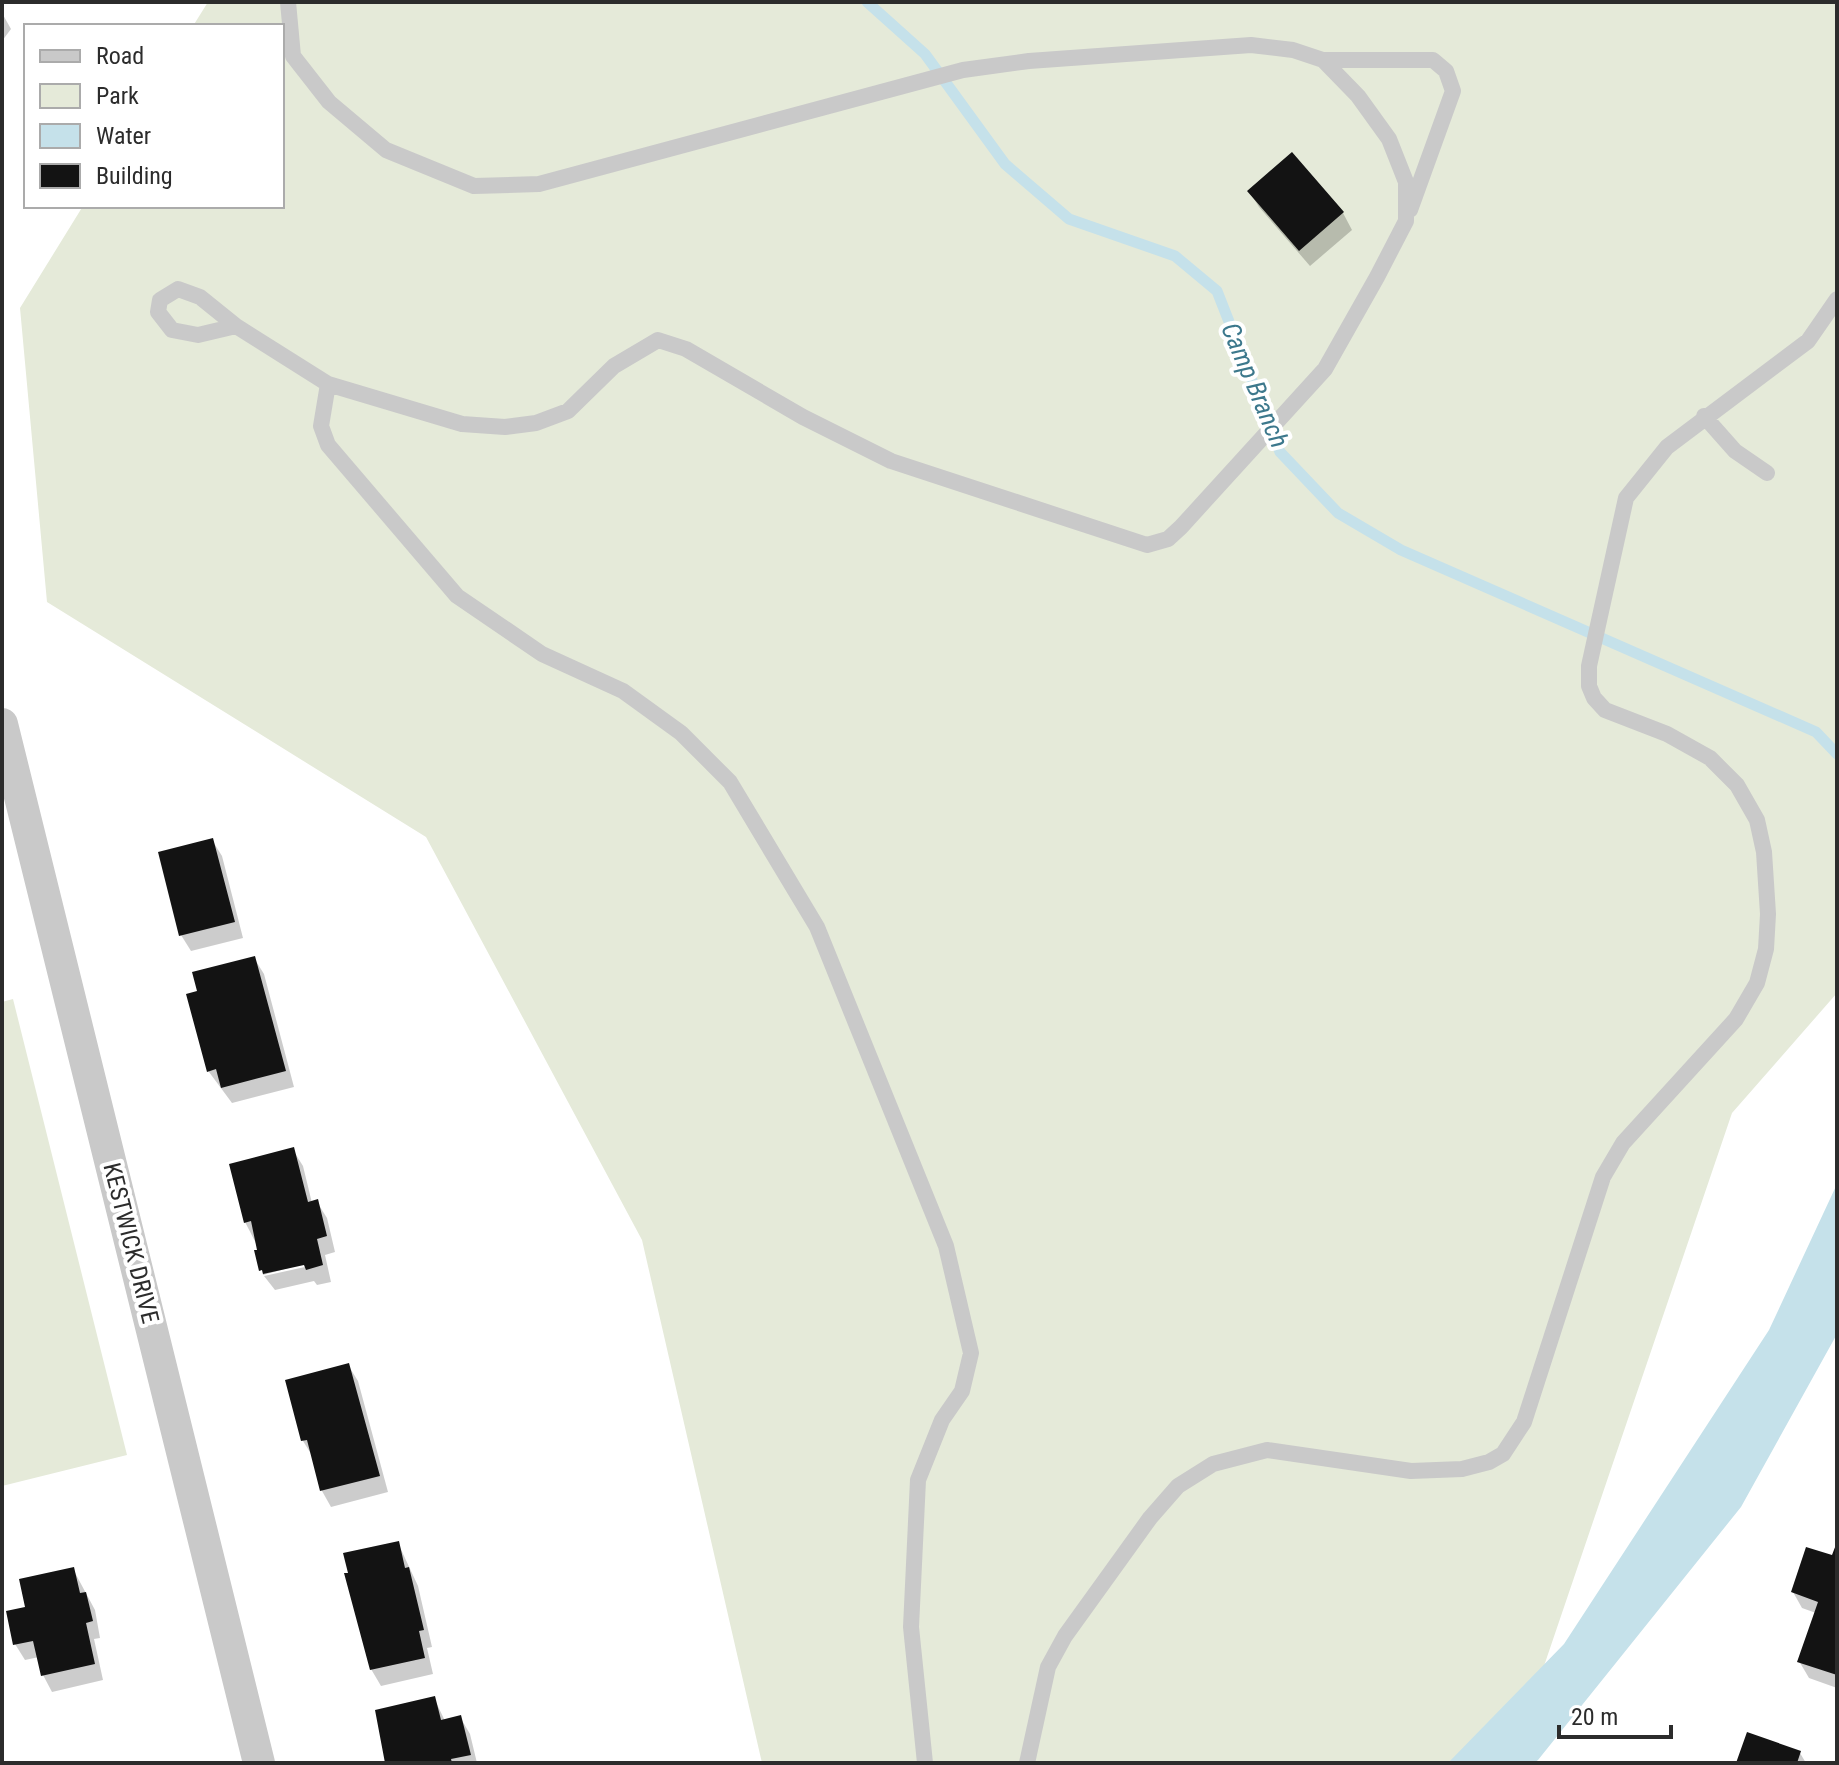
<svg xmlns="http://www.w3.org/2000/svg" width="1839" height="1765" font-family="'Roboto Condensed',sans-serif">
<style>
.green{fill:#e5ead9}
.water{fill:#c5e1ea}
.shadow{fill:#0003}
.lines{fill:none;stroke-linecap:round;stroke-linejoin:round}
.stream{stroke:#c5e1ea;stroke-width:11}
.building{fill:#131313}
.service{stroke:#c9c9c9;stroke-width:16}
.minor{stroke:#c9c9c9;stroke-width:32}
.labels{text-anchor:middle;stroke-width:8;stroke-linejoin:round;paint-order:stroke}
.street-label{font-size:24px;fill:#2c2c2c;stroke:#fff}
.water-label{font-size:26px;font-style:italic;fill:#3c788c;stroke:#fff}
</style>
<rect width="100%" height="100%" fill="#fff"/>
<!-- green -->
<path class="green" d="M208,2h1629v991l-105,120 -221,650h-749l-120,-523 -216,-403 -379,-235 -27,-294 63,-102h199v-180h-89z
M13,999l114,456 -125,31v-484z"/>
<!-- water -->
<path class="water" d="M1837,1184v150l-96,173 -203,253 -4,3h-86l116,-119 205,-314z"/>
<!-- shadow -->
<path class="shadow" d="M2,13l9,16 -9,12z
M1292,154l51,59 9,17 -42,36 -51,-59 -10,-16z
M212,840l10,16 21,82 -52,13 -10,-16z
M254,958l10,16 30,113 -62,16 -23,-31 -20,-77 10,-3z
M293,1150l10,16 9,37 5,-1 10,16 8,34 -10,3 6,27 -14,3 -3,-4 -39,9 -11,-14 50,-11v-4l-51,14 -3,-24 -15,-29z
M348,1365l10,16 30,111 -57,15 -9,-16 -9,-34 -10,-16z
M398,1543l20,43 14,61 -5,1 6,26 -52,12 -10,-17z
M1837,1547v141l-28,-10 -10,-17 17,-48 -14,-5 -9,-16 40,-34z
M73,1569l22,41 5,28 -6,1 9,41 -51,12 -9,-17 -4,-18 -14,3 -10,-16 13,-36z
M434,1698l11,23 15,-4 10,17 7,29h-87z
M1800,1753l6,10h-68z"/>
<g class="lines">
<!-- stream -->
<path class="stream" d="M867,2l58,52 80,110 64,55 106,37 42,35 63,161 58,61 63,37 415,182 21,22"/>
</g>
<!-- building -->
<path class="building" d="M1292,152l52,60 -45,39 -52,-60z
M213,838l22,84 -56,14 -21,-84z
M255,956l31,115 -65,17 -5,-19 -9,3 -21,-78 11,-3 -5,-19z
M294,1147l14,55 10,-3 9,37 -10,3 6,26 -17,5 -2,-5 -41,9 -1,-4 -3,1 -5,-21h3l-6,-29 -7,2 -15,-59z
M349,1363l31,113 -60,15 -13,-51 -6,1 -16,-61z
M399,1541l6,27 4,-1 15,63 -5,1 6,27 -55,12 -26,-97h4l-5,-20z
M1837,1542v133l-40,-13 21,-60 -27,-10 15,-45 26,8z
M74,1567l6,26 6,-1 7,29 -7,2 9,41 -54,12 -8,-35 -20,4 -7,-34 19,-4 -6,-28z
M435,1696l6,24 20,-5 10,40 -20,4 1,4h-67l-10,-53z
M1747,1732l54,19 -4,12h-61z"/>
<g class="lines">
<!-- service -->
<path class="service" d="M1323,60h110l13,11 7,20 -43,119
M236,326l-38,9 -26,-5 -14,-18 2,-12 18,-11 22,8 36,29 92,58 134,40 43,3 31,-4 32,-12 46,-45 44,-26 28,9 117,68 88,44 256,84 21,-6 13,-12 144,-158 52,-92 29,-56v-39l-17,-43 -31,-43 -35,-36 -30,-10 -42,-5 -222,16 -66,9 -424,114 -65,2 -88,-36 -57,-48 -36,-46 -5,-54
M328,384l-7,42 7,19 129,151 85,58 81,37 58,42 49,49 87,145 129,319 25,107 -9,38 -20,29 -24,60 -7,147 14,136
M1704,416l31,35 32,22
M1027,1763l21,-96 17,-31 85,-118 28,-32 35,-22 54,-14 144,21 51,-2 27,-7 14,-8 21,-32 79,-245 20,-34 113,-124 21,-36 9,-34 2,-35 -4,-62 -7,-32 -20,-35 -27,-27 -43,-24 -62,-24 -11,-12 -5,-12v-20l37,-168 41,-51 141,-106 29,-42"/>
<!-- minor -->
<path class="minor" d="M2,724l257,1039"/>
</g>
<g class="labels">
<!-- street labels -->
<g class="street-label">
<text transform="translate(131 1243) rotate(76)" y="8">KESTWICK DRIVE</text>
</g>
<!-- water labels -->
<g class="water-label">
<text transform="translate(1255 385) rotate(67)" y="9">Camp Branch</text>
</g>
</g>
<!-- border -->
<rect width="1839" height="1765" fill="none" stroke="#2c2c2c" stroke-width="8"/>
<!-- legend -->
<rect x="24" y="24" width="260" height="184" fill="#ffffff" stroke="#ababab" stroke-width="2"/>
<rect x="40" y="50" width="40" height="12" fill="#c9c9c9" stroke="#ababab" stroke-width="2"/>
<text x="96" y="64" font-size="24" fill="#2c2c2c">Road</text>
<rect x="40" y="84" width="40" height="24" fill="#e5ead9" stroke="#ababab" stroke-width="2"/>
<text x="96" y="104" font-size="24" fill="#2c2c2c">Park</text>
<rect x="40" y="124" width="40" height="24" fill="#c5e1ea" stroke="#ababab" stroke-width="2"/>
<text x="96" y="144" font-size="24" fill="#2c2c2c">Water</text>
<rect x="40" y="164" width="40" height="24" fill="#131313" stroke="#ababab" stroke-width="2"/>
<text x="96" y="184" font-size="24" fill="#2c2c2c">Building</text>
<!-- scale -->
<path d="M1559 1725v12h112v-12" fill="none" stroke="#2c2c2c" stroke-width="4"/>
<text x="1571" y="1725" font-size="24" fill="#2c2c2c" stroke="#ffffff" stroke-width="6" paint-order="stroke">20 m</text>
</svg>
